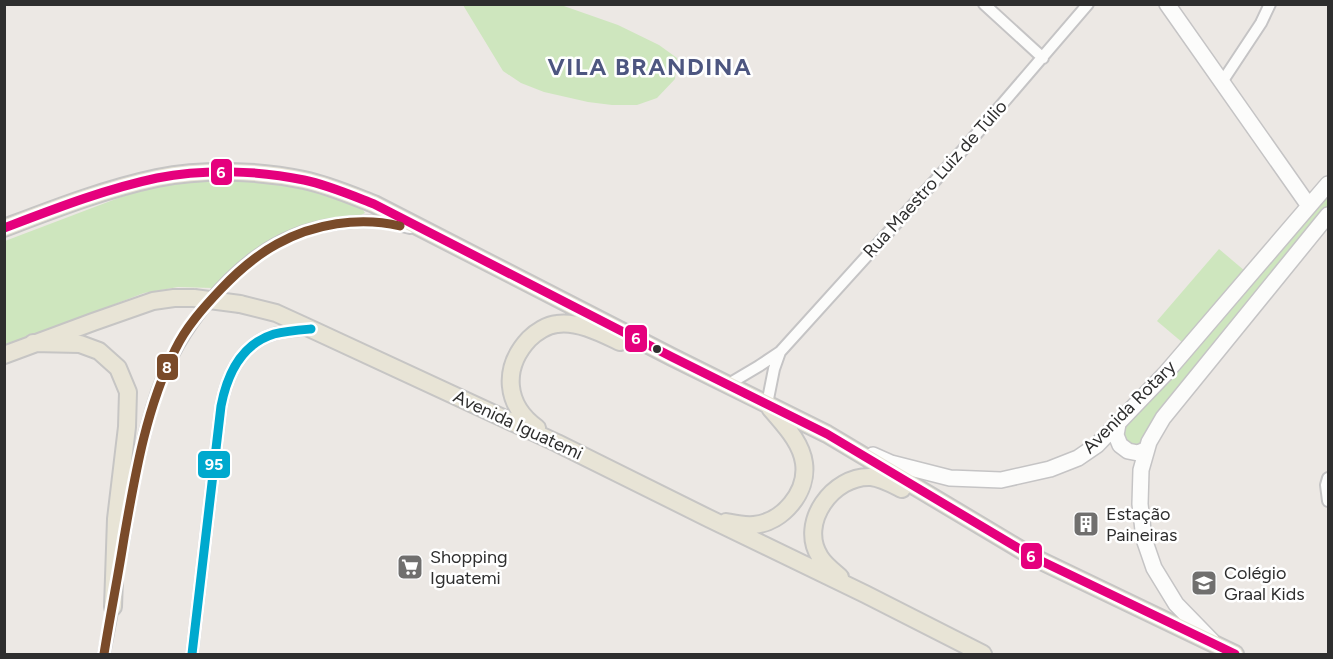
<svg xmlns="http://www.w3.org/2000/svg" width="1333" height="659" font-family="Figtree,sans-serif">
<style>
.green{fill:#cee6be}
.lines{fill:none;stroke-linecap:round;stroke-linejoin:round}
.street-casing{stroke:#c5c4c5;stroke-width:14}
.secondary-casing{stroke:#c5c4c5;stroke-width:18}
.primary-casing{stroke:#c6c5c4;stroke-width:20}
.street{stroke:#fcfcfb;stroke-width:10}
.secondary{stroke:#fcfcfb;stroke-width:15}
.primary{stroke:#e8e4d6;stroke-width:16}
.primary-bridge-casing{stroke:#c6c5c4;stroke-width:20;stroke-linecap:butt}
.primary-bridge{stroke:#e8e4d6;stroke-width:16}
.bus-1-casing{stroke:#fff;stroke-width:14}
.bus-2-casing{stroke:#fff;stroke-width:14}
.bus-3-casing{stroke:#fff;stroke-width:14}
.bus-1{stroke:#e5007d;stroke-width:9}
.bus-2{stroke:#7a4b2a;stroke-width:9}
.bus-3{stroke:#00a9ce;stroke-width:9}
.bus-dot{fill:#2e2e2e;stroke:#fff;stroke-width:2}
.labels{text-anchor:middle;stroke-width:5;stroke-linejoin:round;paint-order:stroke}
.street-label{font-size:18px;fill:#2e2e2e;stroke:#fff}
.poi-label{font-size:18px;fill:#2e2e2e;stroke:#fff;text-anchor:start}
.district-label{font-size:24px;font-weight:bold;letter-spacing:1.5px;fill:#4d5680;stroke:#fff}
.line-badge{stroke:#fff;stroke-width:2}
.badge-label{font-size:16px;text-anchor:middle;font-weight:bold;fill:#fff}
</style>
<rect width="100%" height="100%" fill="#ece8e4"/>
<!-- green -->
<path class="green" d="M463,5h98l57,20 41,20 18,13 -2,21 -18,19 -20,7h-25l-24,-3 -44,-10 -23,-9 -18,-12z
M220,180c52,1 93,9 142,28l3,5 -4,2h-10l-38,9 -70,36 -30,28 -35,-1 -34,6 -139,53v-105l116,-44 24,-8 50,-8z
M1328,191v22l-189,236 -15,-7 -2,-17z
M1219,249l26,22 -62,72 -26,-22z"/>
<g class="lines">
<!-- street casing -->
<g class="street-casing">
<path id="street" d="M984,4l59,54
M1222,82l39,-59 9,-19
M727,385l32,-19 21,-14 181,-200 127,-148
M767,404l7,-35 6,-17
M1328,478l-2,7 2,16
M121,556c9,-54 18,-111 36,-164 21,-61 75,-132 137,-157 25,-11 66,-16 94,-12 7,1 14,3 22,5
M104,654l10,-53
M192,654l29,-248c6,-31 20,-62 53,-72 10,-3 22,-3 33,-5"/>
</g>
<!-- secondary casing -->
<g class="secondary-casing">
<path id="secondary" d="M1167,4l142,202
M1118,424l-2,11 4,10 8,6 10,2 9,-4
M873,455l18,8 59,15 51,2 49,-11 28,-11 19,-13 68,-71 163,-190
M1212,641l-36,-37 -22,-36 -10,-29 -4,-35 1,-34 8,-28 14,-24 165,-203"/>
</g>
<!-- primary casing -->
<g class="primary-casing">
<path id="primary" d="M4,228c50,-19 101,-39 153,-50 47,-9 100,-8 147,2 24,5 47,15 70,24l298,153 155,77 206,123 202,97
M240,304l36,9 35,16 246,114 151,75 157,76 118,60
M33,343l47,1 19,7 19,17 10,24 -1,35 -11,92 -3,88
M4,355l89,-33 60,-21 21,-3h20
M537,428c-32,-23 -35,-60 -8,-89 7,-7 18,-14 28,-15 21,-3 44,9 63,18
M726,522c10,2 18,4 28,3 29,-3 54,-33 50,-62 -3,-22 -21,-39 -34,-55
M840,577c-7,-6 -15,-12 -20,-20 -22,-34 13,-82 51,-80 10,1 21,7 31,12"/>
</g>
<!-- street -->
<use href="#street" class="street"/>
<!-- secondary -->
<use href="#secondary" class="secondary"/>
<!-- primary -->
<use href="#primary" class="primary"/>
<!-- primary-bridge casing -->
<g class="primary-bridge-casing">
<path id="primary-bridge" d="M194,298l46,6"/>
</g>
<!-- primary-bridge -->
<use href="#primary-bridge" class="primary-bridge"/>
<!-- bus-1 casing -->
<g class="bus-1-casing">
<path id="bus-1" d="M4,228c50,-19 101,-39 153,-50 47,-9 100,-8 147,2 24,5 47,15 70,24l298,153 155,77 206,123 202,97"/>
</g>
<!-- bus-2 casing -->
<g class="bus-2-casing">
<path id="bus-2" d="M104,654c6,-38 14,-77 20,-116 11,-63 22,-130 51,-188 11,-23 28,-42 46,-61 17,-18 34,-33 56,-45 36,-20 82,-28 123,-18"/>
</g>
<!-- bus-3 casing -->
<g class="bus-3-casing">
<path id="bus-3" d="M192,654l29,-248c6,-31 20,-62 53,-72 12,-3 25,-4 37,-5"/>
</g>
<!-- bus-1 -->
<use href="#bus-1" class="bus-1"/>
<!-- bus-2 -->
<use href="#bus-2" class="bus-2"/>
<!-- bus-3 -->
<use href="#bus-3" class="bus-3"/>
</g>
<!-- icons -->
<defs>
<g id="building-square" transform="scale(1.35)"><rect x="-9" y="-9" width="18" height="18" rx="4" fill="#706f6e" stroke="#fff"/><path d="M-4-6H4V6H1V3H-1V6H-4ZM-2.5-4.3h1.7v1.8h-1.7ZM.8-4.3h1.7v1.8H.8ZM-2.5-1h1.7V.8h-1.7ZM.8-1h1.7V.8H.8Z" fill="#fff"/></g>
<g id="supermarket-square" transform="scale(1.35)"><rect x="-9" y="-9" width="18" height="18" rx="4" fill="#706f6e" stroke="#fff"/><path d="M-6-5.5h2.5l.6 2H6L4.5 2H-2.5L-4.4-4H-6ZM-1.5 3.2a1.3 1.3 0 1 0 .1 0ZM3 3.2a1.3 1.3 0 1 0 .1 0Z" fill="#fff"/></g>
<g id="school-square" transform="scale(1.35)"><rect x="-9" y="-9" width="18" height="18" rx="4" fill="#706f6e" stroke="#fff"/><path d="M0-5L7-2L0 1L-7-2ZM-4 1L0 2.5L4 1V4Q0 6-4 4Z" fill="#fff"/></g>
</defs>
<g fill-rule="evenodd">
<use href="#building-square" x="1086" y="524"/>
<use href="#supermarket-square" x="410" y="567"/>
<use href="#school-square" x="1204" y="583"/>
</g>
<!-- markers -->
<circle class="bus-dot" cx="657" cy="349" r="5"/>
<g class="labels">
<!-- street labels -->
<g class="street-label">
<text transform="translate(935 179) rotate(-48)" y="6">Rua Maestro Luiz de Túlio</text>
<text transform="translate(1129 407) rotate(-45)" y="6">Avenida Rotary</text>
<text transform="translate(518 425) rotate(25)" y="6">Avenida Iguatemi</text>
</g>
<!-- poi labels -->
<g class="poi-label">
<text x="1106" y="520">Estação<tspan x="1106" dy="21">Paineiras</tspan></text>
<text x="430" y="563">Shopping<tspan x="430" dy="21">Iguatemi</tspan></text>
<text x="1224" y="579">Colégio<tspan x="1224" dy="21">Graal Kids</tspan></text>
</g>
<!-- district labels -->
<g class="district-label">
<text x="650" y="75">VILA BRANDINA</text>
</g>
</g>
<g class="line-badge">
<rect x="210" y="158" width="23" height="28" rx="6" fill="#e5007d"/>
<rect x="624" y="324" width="24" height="29" rx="6" fill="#e5007d"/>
<rect x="156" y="353" width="23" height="28" rx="6" fill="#7a4b2a"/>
<rect x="197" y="450" width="34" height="29" rx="6" fill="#00a9ce"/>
<rect x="1020" y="542" width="23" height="28" rx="6" fill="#e5007d"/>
</g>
<g class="badge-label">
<text x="221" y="178">6</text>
<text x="636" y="344">6</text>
<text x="167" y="373">8</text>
<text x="214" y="470">95</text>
<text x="1031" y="562">6</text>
</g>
<!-- border -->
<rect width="1333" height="659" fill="none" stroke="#2e2e2e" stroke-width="12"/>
</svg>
